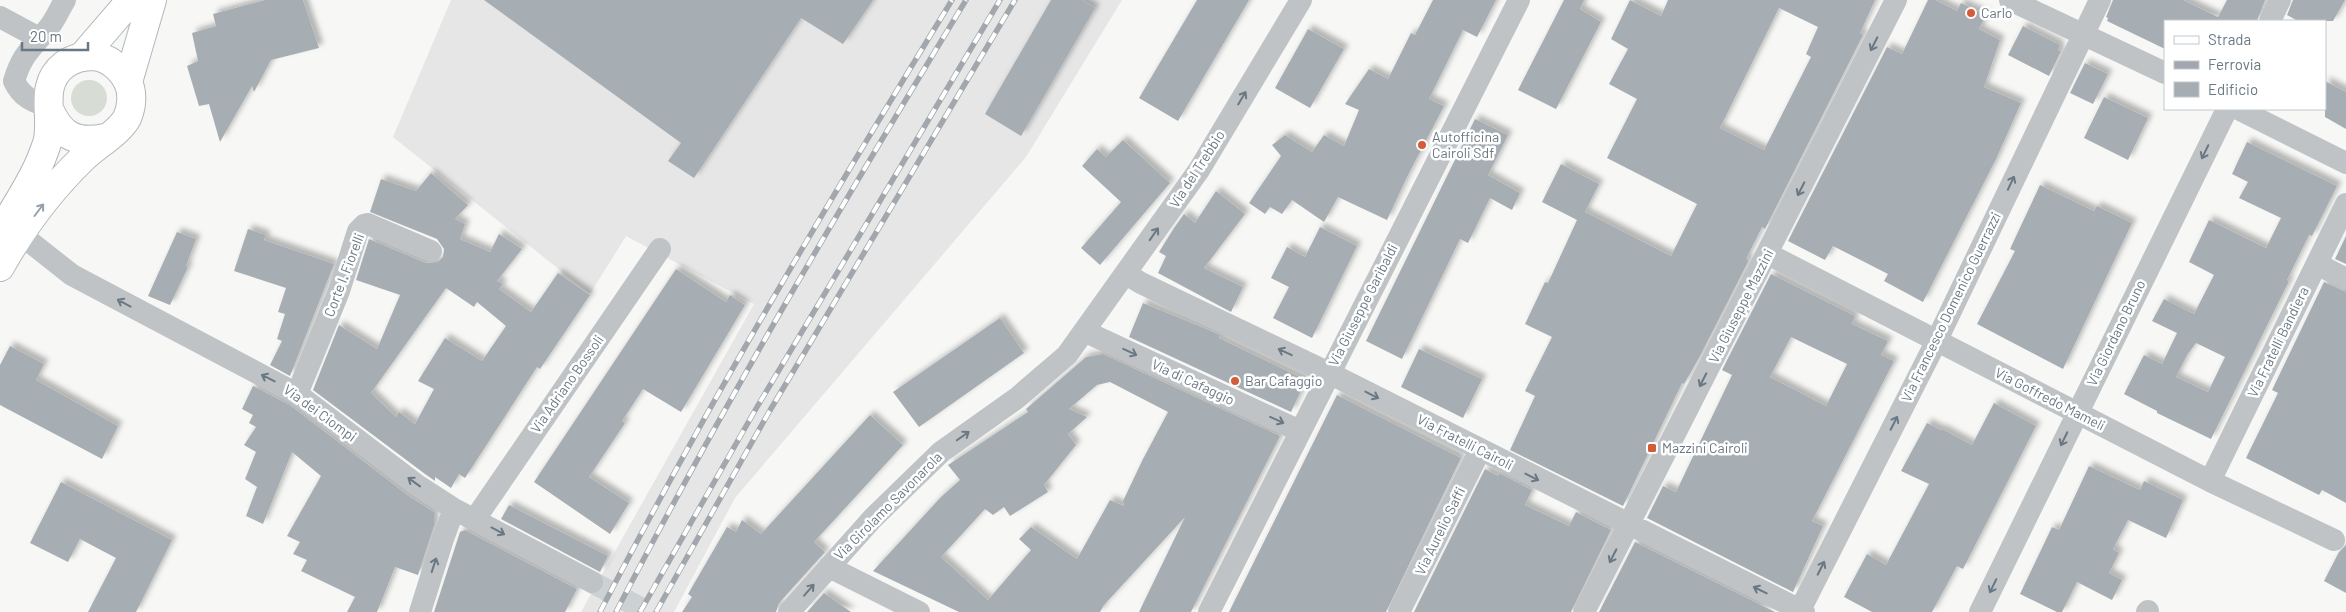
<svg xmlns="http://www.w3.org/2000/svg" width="2346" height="612" font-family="Barlow,sans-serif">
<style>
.built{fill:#e5e6e5}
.green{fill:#d7dcd4}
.building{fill:#a7aeb3;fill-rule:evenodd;filter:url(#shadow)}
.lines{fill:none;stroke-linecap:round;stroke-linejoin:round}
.street-tunnel{stroke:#ccd1d3;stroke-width:22;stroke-dasharray:22 11;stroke-linecap:butt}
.secondary-casing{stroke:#b1b7bb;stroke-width:30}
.street{stroke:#bfc3c6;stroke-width:22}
.secondary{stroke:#fff;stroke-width:28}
.rail-casing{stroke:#a1a7ac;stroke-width:5.5}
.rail{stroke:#fff;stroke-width:4;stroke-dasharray:11;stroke-linecap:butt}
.oneway{stroke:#697883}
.oneway2{stroke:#96a0a8}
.poi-dot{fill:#d35c39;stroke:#fff;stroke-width:2}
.labels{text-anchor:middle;stroke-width:5;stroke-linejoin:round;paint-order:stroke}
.poi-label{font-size:14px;fill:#697883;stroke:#fff;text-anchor:start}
.street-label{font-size:14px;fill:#697883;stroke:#fff}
</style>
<defs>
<filter id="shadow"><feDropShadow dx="4.5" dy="-4.5" stdDeviation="2.5" flood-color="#0004"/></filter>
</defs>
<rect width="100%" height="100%" fill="#f7f7f5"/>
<!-- built -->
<path class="built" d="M451,0h671l-96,157 -291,341 -61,114h-93l173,-308 -128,-68 -36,58 -197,-157z"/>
<!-- green -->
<path class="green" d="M71 98a18 18 0 1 1 36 0a18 18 0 1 1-36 0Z"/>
<!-- building -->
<path class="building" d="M265,0h38l16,48 -48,12 -17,32 -2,-6 -32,56 -11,-38 -10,2 -12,-40 11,-5 -6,-28 24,-7 -3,-12z
M484,0h389l-30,44 -42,-26 -107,160 -26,-17 13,-18z
M1051,0h31l13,8 -74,128 -36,-22z
M1197,0h52l-71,121 -39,-23z
M1433,0h63l-19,37 -14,-7 -34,69 15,7 -37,71 -20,43 -49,-23 -14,25 -32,-22 -10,14 -12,-7 -5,7 -16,-11 32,-47 -9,-11 13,-10 27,17 12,-17 20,11 15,-36 -14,-6 24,-35 19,10 23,-46 4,2z
M1564,0h20l-4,9 21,13 -45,87 -38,-19z
M1630,0l31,16 7,-16h207l-15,33 3,2 -98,194 -3,-2 -15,30 1,5 -48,94 -16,28 -2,-1 -59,123 -113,-56 25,-54 -10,-5 27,-54 -27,-13 20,-42 3,1 29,-63 -35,-18 19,-38 38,20 -14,28 86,44 26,-52 -90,-46 30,-59 -28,-15 19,-35 -17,-10zM1779,8l39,19 -12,27 5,3 -47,93 -44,-22z
M1928,0h7l22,11 4,-8 25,12 -7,14 21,11 -16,47 37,16 -25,56 -73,143 -39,-21 4,-7 -55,-28 -8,14 -37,-19 99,-194 15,7z
M2113,0h70l35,17 9,-17h38l-8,21h-92v28l-58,-28 1,-3 -2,-1z
M2293,0h52l-12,21h-35l-11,-6z
M2023,26l37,19 -2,5 3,1 -12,25 -41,-21z
M1308,29l36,20 -34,59 -35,-20z
M2085,63l23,11 -15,30 -23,-11z
M2325,81l21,11v37l-21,-12z
M2104,97l44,21 -20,42 -44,-22z
M1475,119l33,16 -20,40 32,18 -8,17 -22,-12 -22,45 -8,-4 -58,120 -36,-18z
M1123,140l47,43 -70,82 -19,-17 40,-46 -39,-36 15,-17 9,8z
M2247,142l90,44 -25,50 -3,-1 -22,45 2,1 -78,158 -54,-26v-2l-33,-17 20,-39 18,9 15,-31 -25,-12 12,-22 30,15 20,-39 -25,-13 20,-42 57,28 15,-30 -42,-20 9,-16 -16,-8zM2196,343l29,14 -17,35 -32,-15 11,-22z
M431,173l37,32 -13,14 10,5 -5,15 30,13 9,-18 23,15 -25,32 6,3 -4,5 32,23 27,-39 32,22 -50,74 -3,-2 -72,111 -6,-4 -8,14 -16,-11v4l-10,-7 -112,-84 26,-65 38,24 23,-54 -44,-15 13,-41 57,24 12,-1 5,-5 1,-8 -7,-10 -67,-27 11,-33 35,12zM446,288l28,19 3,-5 29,24 -24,35 -37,-23 -27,43 16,8 -19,35 -16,-12 -3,5 -25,-24z
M2040,185l54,26 3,-5 35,17 -69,146 -86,-45 38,-73 -5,-2z
M1216,191l29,23 -41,54 39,19 -12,25 -73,-39 8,-17 -7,-4 15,-24 10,-14 11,9z
M1320,227l37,19 -45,92 -39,-20 16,-31 -18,-9 16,-31 18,10z
M248,229l18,6 -2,5 70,24 -44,112 -20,-11 12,-24 -5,-2 8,-25 -7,-2 8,-24 -52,-17z
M177,232l19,7 -10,27 2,1 -18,38 -22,-9z
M2346,236v28l-11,-5z
M676,269l50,33 4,-7 15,10 -64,107 -38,-23 -21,32 3,2 -36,54 40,26 -19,31 -76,-52z
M1771,274l84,42 -3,8 36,17 -7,14 13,6 -82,160 11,5 -30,66 -146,-74 16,-32 13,6 56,-117 -10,-5zM1791,337l56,27 -21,42 -56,-29z
M2324,282l22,10v211l-24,-13 -3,5 -73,-37 32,-65 -6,-3z
M1143,303l66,27 11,5 -1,3 87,42 -15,32 -162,-75z
M1000,318l24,35 -105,74 -26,-35z
M10,346l34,18 -8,16 82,46 -16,33 -102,-54v-40z
M1419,349l63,30 -19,39 -62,-31z
M1103,354l177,82 -89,176h-52l46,-95 -81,88 -4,7h-141l-86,-41 68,-74 19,-17 -12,-15 80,-53 -2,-3 60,-52zM1110,382l58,30 -25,47 -20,42 1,5 -14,-6 -33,59 -46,-32 -12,12 12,11 -43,50 -47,-43 44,-48 8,6 11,-8 6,9 38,-24 -4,-7 32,-40 -8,-11 19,-17 -18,-8 28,-24z
M253,386l37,19 119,91 25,16v14l-16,49 -23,-8 -18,45h-30l8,-15 -54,-26 6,-11 -14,-6 7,-12 -13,-6 34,-60 -29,-24 -29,72 -17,-8 11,-29 -12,-8 11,-27 -12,-7 12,-18 -7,-4 4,-8 -11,-6z
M1337,395l124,63 -75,154h-157z
M1994,403l42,23 -73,143 -6,-3 -25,46h-60l-28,-15 23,-43 19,11 43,-81 -28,-13 26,-48 14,7 1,-1 30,16z
M870,415l33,30 -89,97 11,10 -46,51 -3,9h-94l10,-15 -4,-3 39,-67 9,5 6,-12 19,14z
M2089,466l51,24 4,-9 39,19 -17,38 -38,-18 -15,29 6,4 -10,20 13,7 -10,20 -35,-18 -15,30h-5l-37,-18 32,-67 7,3z
M1485,469l13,7 1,-3 33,17 -7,15 44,21 7,-14 35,18 -40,82h-157z
M61,482l111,58 -36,72h-48l28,-54 -36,-19 -12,23 -38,-19z
M509,505l99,51 -8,16 -99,-53z
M465,530l112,59 -12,23h-131l26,-80z
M1635,542l140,70h-176z
M2346,545v48l-22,-12 15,-29z
M824,593l27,19h-44z"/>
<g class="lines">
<!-- street-tunnel -->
<path class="street-tunnel" d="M592,582l56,30"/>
<!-- secondary casing -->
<g class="secondary-casing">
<path id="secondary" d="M82,57l49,-57
M128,82l24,-82
M49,109c12,27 27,35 56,29
M0,233c14,-25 32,-50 42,-76 2,-6 5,-12 6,-18 5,-27 -9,-54 16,-74 8,-6 19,-9 29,-9 15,1 28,12 35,26 5,11 4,25 -1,36 -8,15 -32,28 -45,41 -32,31 -60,69 -82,108"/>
</g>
<!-- street -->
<path class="street" d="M2010,0l155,73
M0,17l39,21
M2270,21l10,-21
M48,106c-16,-4 -27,-10 -34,-25 8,-26 15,-30 32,-50 8,-8 13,-21 19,-31
M2238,109l108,54
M20,234l52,41 225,119 120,91 37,24 138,73
M1768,254l442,227 124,59
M2317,264l29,15
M1126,274l15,9 188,90 475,239
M1086,332l214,99
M297,394l42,-103 19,-60 6,-6 4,-1 63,27
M2210,481l136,-277
M475,519l185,-270
M829,567l90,45
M420,612l23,-73 11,-30
M789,612l84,-94 68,-66 76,-54 50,-43 132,-185 102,-170
M1209,612l310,-612
M1399,612l81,-162
M1584,612l312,-612
M1799,612l137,-270 164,-342
M1980,612l247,-503
M2147,612l1,-1"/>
<!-- secondary -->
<use href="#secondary" class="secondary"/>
<!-- rail casing -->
<g class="rail-casing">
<path id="rail" d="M600,612c108,-209 229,-411 352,-612
M616,612c108,-209 228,-411 350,-612
M640,612l117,-205 243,-407
M656,612l113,-200 246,-412"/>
</g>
<!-- rail -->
<use href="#rail" class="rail"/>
</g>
<!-- one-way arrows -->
<defs><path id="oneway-shaft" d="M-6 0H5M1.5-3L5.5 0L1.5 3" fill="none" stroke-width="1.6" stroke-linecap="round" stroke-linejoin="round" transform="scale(1.25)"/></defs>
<g class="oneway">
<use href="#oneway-shaft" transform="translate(1874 44) rotate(117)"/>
<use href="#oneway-shaft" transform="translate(1242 98) rotate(-59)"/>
<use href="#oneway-shaft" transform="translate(2205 152) rotate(116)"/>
<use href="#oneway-shaft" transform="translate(2011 183) rotate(-65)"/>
<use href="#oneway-shaft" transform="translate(1801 189) rotate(117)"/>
<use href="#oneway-shaft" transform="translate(1154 234) rotate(-55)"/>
<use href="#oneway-shaft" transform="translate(124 303) rotate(-152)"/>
<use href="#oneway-shaft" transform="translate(1130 352) rotate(25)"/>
<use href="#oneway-shaft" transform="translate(1285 352) rotate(-155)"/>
<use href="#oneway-shaft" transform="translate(268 378) rotate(-153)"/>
<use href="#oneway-shaft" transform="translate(1703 380) rotate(117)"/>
<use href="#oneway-shaft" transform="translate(1372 395) rotate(27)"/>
<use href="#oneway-shaft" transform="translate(1277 420) rotate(25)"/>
<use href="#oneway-shaft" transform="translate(1894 423) rotate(-63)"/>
<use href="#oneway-shaft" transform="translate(963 436) rotate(-35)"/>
<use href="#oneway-shaft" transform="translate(2064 439) rotate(116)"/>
<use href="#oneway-shaft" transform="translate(1532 477) rotate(27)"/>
<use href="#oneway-shaft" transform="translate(414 482) rotate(-144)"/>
<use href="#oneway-shaft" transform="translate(498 531) rotate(28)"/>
<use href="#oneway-shaft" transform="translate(1613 556) rotate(117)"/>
<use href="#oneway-shaft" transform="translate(434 565) rotate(-72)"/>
<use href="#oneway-shaft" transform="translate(1821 568) rotate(-63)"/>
<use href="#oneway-shaft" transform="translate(1993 586) rotate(116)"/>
<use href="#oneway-shaft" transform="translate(809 590) rotate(-49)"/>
<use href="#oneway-shaft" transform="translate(1760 590) rotate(-154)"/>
</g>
<use class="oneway2" href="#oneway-shaft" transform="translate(39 210) rotate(-53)"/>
<!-- markers -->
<g class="poi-dot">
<circle cx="1971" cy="13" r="5"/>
<circle cx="1422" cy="145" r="5"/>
<circle cx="1235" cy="381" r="5"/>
<rect x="1647" y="443" width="10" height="10" rx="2.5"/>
</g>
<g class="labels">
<!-- poi labels -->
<g class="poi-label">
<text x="1981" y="18">Carlo</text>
<text x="1432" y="142">Autofficina<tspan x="1432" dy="16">Cairoli Sdf</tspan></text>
<text x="1245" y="386">Bar Cafaggio</text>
<text x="1662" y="453">Mazzini Cairoli</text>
</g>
<!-- street labels -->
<g class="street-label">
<text transform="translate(1197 169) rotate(-57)" y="5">Via del Trebbio</text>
<text transform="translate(344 275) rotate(-69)" y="5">Corte l. Fiorelli</text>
<text transform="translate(1363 305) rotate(-63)" y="5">Via Giuseppe Garibaldi</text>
<text transform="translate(1741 306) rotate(-63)" y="5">Via Giuseppe Mazzini</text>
<text transform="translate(1951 307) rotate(-64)" y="5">Via Francesco Domenico Guerrazzi</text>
<text transform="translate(2116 333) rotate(-64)" y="5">Via Giordano Bruno</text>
<text transform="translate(2278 342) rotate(-64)" y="5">Via Fratelli Bandiera</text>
<text transform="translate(1193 382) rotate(25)" y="5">Via di Cafaggio</text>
<text transform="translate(567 384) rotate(-55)" y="5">Via Adriano Bossoli</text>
<text transform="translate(2050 399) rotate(27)" y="5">Via Goffredo Mameli</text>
<text transform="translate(320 413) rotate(36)" y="5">Via dei Ciompi</text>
<text transform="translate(1465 442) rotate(27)" y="5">Via Fratelli Cairoli</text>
<text transform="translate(888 506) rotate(-45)" y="5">Via Girolamo Savonarola</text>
<text transform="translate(1440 531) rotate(-64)" y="5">Via Aurelio Saffi</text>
</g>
</g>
<!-- legend -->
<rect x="2164" y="20" width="162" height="90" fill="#ffffff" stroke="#c3c9cd"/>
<rect x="2174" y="36" width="25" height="8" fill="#ffffff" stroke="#c3c9cd"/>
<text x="2208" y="45" font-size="15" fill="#697883">Strada</text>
<rect x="2174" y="61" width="25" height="8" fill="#a1a7ac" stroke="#c3c9cd"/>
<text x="2208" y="70" font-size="15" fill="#697883">Ferrovia</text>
<rect x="2174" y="82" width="25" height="15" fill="#a7aeb3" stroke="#c3c9cd"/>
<text x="2208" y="95" font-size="15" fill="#697883">Edificio</text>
<!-- scale -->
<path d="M22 42v8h66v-8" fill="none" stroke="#697883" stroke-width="2.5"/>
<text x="30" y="42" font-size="15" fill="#697883" stroke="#ffffff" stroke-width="4" paint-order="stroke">20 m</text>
</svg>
